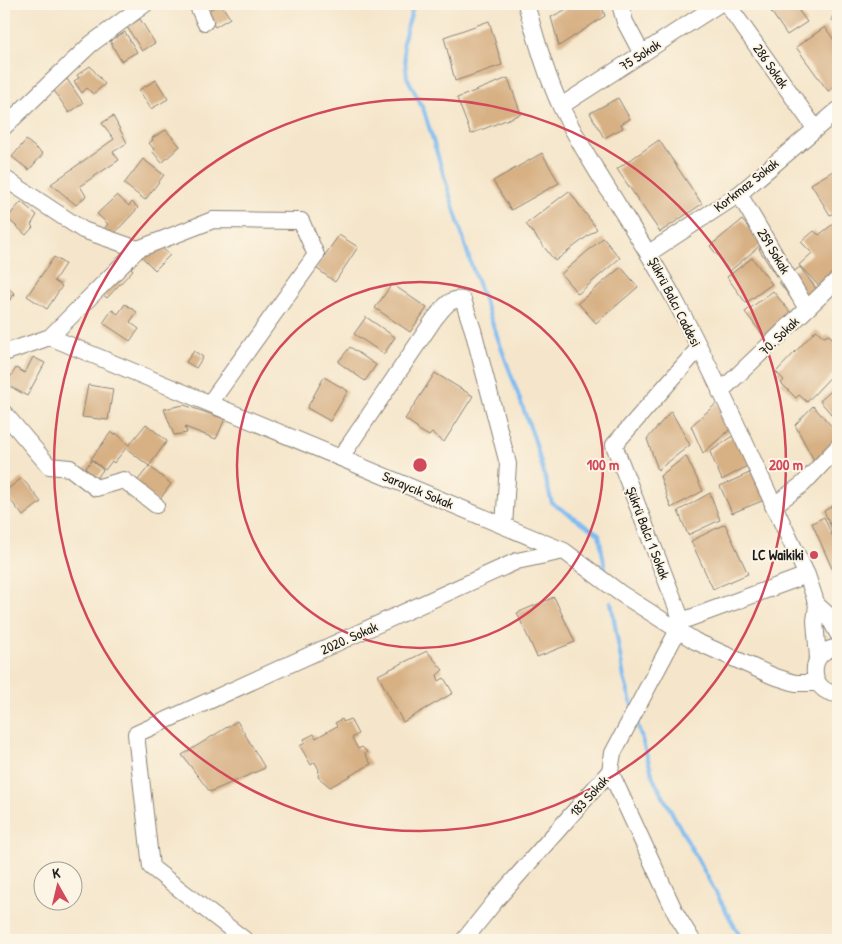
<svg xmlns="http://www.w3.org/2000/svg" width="842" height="944" font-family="'Patrick Hand',sans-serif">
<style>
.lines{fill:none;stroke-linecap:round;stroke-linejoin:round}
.stream{stroke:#7dbbf1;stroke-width:4}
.building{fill:#d7b084}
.minor-casing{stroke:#888174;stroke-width:18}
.minor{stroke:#fff;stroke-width:16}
.ring{fill:none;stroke:#d1495b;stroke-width:2.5}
.poi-dot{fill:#d1495b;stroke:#fcf5e5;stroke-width:2}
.labels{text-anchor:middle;stroke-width:4;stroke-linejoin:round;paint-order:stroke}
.street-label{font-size:14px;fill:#1c1c1c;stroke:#fcf5e5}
.poi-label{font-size:14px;font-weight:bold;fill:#1c1c1c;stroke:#fcf5e5;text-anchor:end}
.centre{fill:#d1495b;stroke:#fcf5e5;stroke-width:2.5}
.ring-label{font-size:15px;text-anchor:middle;font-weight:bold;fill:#d1495b;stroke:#fcf5e5;stroke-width:4;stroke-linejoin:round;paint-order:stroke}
</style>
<rect width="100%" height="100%" fill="#fcf5e5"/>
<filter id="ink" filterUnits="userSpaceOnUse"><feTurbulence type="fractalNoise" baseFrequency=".02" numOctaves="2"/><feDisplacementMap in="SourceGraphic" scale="10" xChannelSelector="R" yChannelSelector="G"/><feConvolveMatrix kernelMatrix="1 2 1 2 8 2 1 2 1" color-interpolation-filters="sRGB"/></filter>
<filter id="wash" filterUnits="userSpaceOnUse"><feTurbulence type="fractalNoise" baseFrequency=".0096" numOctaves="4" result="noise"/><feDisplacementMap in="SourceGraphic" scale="20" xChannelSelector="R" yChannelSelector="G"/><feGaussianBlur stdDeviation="1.12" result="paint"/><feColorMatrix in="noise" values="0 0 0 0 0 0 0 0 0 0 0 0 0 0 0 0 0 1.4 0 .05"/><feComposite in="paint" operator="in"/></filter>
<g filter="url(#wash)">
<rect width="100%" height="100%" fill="#f5e6cb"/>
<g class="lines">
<!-- stream -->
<path class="stream" d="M414,4l-11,38 4,35 17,34 47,153 64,177 17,62 47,31 6,35
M611,602l13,76 8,27
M636,719l18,61 88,160"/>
</g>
<g id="blocks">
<!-- building -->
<path class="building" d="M219,4h2l9,14 -15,9 -9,-15z
M577,4h24l4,12 -46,30 -8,-29z
M766,4h28l13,18 -20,13z
M838,13v15l-7,-10z
M140,19l15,24 -13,8 -15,-24z
M489,21l13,44 -47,16 -11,-44z
M825,27l13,19v38l-10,7 -32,-44z
M125,32l12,20 -16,9 -11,-20z
M90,66l15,18 -12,10 -6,-6 -5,5 -8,-12 5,-3 -2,-3z
M508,78l13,36 -50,20 -14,-36z
M67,79l16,24 -14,10 -16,-24z
M156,80l12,19 -17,10 -12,-19z
M618,98l12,21 -9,5 2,4 -19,10 -14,-25z
M113,116l14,27 -14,9 6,8 -39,26 6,10 -10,9 -25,-21 63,-45 -12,-16z
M166,130l14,16 -18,17 -10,-12 2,-2 -5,-6 4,-3 -1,-2z
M26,140l17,14 -14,16 -17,-13z
M659,140l43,64 -42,28 -43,-63z
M542,153l17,30 -48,27 -18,-29z
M143,159l21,16 -19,25 -21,-16z
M838,168v42l-8,5 -19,-31z
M569,191l28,38 -42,32 -29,-37z
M117,195l12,11 3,-4 6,6 -27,29 -7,-8 4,-5 -11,-10z
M21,202l16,13 -6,10 2,2 -7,8 -19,-17z
M742,220l20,24 -32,27 -20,-25z
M838,220v47l-19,19 -20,-21 13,-12 -11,-11 13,-11 5,4z
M339,235l19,12 -23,35 -19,-14z
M603,238l17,20 -42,36 -17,-20z
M156,243l14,12 -15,15 -13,-13z
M769,243l16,27 -9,6 -17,-27z
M54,257l11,7 -11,17 8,5 -15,23 -20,-13z
M752,258l20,26 -26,19 -19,-26z
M128,265l5,5 -26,28 -6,-5z
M621,267l17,20 -42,36 -18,-20z
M800,267l17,23 -21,15 -17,-23z
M4,284l11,10 -5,5 -6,-6z
M392,284l35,24 -17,24 -35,-24z
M773,291l20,25 -28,22 -20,-26z
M4,295l6,4 -6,9z
M125,304l12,8 -7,10 9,7 -9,12 -27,-18 9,-13 6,4z
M366,317l29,20 -11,17 -30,-20z
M816,330l8,7 5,-2 9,9v25l-31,33 -8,-7 -3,3 -15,-15 3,-3 -8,-8z
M350,347l26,18 -11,16 -27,-19z
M194,351l9,6 -7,11 -10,-6z
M33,357l12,6 -18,33 -21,-12 10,-16 9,5z
M435,373l38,23 -29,46 -12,-9 -3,3 -12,-7 1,-1 -13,-9z
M324,377l24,14 -18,30 -23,-13z
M88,385l25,4 -5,31 -26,-3z
M838,385v37l-18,-21z
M717,403l16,24 -30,26 -12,-27z
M184,405l41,14 -9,20 -31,-12 2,6 -13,2 -10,-26z
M813,406l25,27v11l-21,22 -22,-41z
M671,411l19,34 -32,25 -11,-31z
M146,424l21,17 -18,25 -23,-18 -12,15 -2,-2 -7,9 -14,-11 20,-27 4,3 1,-2 13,12z
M736,434l15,30 -29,16 -12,-28z
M686,456l17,35 -32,17 -11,-32z
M92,460l11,10 -7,9 -12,-9z
M149,466l22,18 -13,18 -23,-18z
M754,471l13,28 -35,14 -12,-27z
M22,478l19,24 -18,14 -19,-24z
M710,493l10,27 -32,15 -10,-24z
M834,505h4v38l-14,-32z
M824,517l14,32v33l-26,-59z
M725,524l23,50 -35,15 -22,-48z
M554,597l21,45 -38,15 -20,-44z
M427,651l16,19 -6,5 2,6 5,-3 9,15 -50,29 -25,-47z
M342,719l1,3 7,-3 8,15 -6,4 6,11 4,-2 5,5 -2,2 6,10 -41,23 -12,-10 1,-7 -4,-8 -4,3 -11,-19 5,-3 -1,-4 10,-5 2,4 21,-12 -2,-3z
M237,721l28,47 -55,24 -28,-37z"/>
</g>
</g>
<g filter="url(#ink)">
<use href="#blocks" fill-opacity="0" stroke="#888174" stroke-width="1"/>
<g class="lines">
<!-- minor casing -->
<g class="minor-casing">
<path id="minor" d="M197,4l8,18
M526,4c10,34 20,71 35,103 34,69 82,131 117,199 47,87 85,180 129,269l10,30 -2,16 3,37
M620,4l5,18 17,32
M727,4l88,124
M561,106l158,-102
M4,127l87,-83 54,-40
M4,178l79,52 55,19 -88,88
M739,194l68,115
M138,249l75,-29 88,1 15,34 -106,148
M649,253l90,-59 99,-84
M4,353l46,-16 514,214 56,42 75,48 78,35 22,7h22
M720,392l118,-113
M4,413l45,53 21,2 26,20 28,-8 32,25
M341,457l94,-139c8,-9 14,-21 28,-18l10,30 35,134 -4,62
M773,506l30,-22 35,-37
M817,605l10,9 11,20
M682,621l125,-46
M838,648c-31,0 -31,45 0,46
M610,771l66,143 16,26
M245,940l-94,-73 -15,-133 381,-173 47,-10
M464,940l32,-40 114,-129 3,-18 65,-123 4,-9 -68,-176 85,-97"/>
</g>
<!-- minor -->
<use href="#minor" class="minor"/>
</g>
</g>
<!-- distance rings -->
<g class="ring">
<circle cx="420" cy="465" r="183"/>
<circle cx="420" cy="465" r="366"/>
</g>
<!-- markers -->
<circle class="poi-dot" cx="814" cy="555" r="5"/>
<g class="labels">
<!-- street labels -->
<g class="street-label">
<text transform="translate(640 55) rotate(-33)" y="5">75 Sokak</text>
<text transform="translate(771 66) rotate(55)" y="5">286 Sokak</text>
<text transform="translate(746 185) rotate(-38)" y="5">Korkmaz Sokak</text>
<text transform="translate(774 251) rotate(59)" y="5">259 Sokak</text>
<text transform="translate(675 302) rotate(63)" y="5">Şükrü Balcı Caddesi</text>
<text transform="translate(779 336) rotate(-44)" y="5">70. Sokak</text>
<text transform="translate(418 490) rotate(23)" y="5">Saraycık Sokak</text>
<text transform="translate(648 533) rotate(69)" y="5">Şükrü Balcı 1 Sokak</text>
<text transform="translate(349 638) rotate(-24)" y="5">2020. Sokak</text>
<text transform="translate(589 796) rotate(-48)" y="5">183 Sokak</text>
</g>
<!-- poi labels -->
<g class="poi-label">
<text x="804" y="560">LC Waikiki</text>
</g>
</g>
<circle cx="420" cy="465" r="8" class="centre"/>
<g class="ring-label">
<text x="603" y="470">100 m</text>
<text x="786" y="470">200 m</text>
</g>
<!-- margin -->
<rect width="842" height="944" fill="none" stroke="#fcf5e5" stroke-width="20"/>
<!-- north arrow -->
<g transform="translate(58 886) rotate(352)"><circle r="24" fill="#fcf5e5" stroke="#a29e95"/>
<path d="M0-4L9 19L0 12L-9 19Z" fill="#d1495b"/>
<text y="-8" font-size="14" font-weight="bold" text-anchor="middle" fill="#1c1c1c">K</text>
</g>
</svg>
